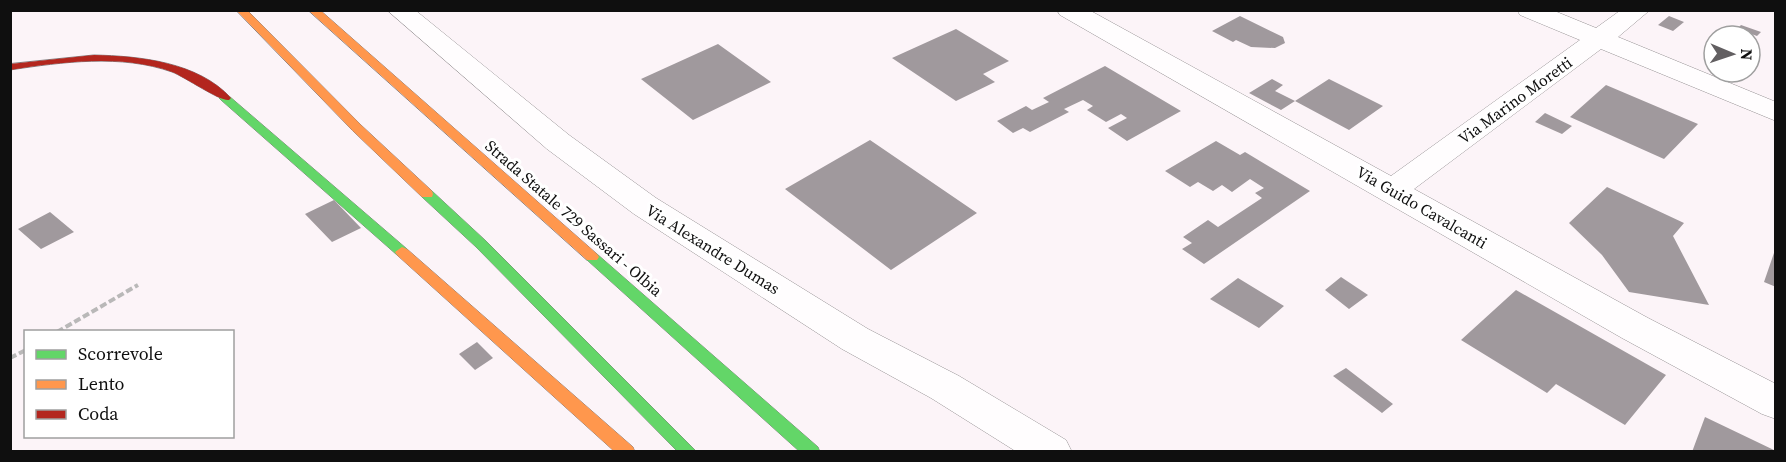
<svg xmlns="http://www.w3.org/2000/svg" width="1786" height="462" font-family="'Source Serif 4',serif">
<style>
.building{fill:#a0999d}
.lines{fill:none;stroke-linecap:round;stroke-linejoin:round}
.street-casing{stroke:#969294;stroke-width:1}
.fast-casing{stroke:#837f81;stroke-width:1}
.slow-casing{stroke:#837f81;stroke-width:1}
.jam-casing{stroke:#837f81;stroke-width:1}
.path{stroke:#b9b8b8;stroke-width:4;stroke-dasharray:7 3;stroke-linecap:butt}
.street{fill:#fffdfe;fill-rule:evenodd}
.fast{fill:#63d668;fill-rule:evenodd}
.slow{fill:#ff974d;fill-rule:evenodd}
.jam{fill:#b3261e;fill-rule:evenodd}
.labels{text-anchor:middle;stroke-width:6;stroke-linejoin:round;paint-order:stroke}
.street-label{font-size:16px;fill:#0f0f0f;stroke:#fff}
</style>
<rect width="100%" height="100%" fill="#fcf4f8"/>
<!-- building -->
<path class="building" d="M1240,16l43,21 2,6 -10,5 -24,-1 -15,-7 -3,2 -21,-11z
M1669,16l15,6 -11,9 -15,-6z
M1741,25l20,7 -4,4 -20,-7z
M956,29l53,32 -26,13 12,8 -39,19 -64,-43z
M718,44l53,38 -78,38 -52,-41z
M1105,66l76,45 -54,30 -19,-13 19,-10 -6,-4 -15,8 -19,-12 6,-4 -10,-6 -19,9 5,3 -39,20 -7,-4 -10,5 -16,-12 29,-15 6,4 17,-8 -6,-4z
M1272,79l11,6 -8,6 20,10 -14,9 -32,-17z
M1329,79l54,27 -34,24 -54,-29z
M1606,85l92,39 -34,35 -94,-42z
M1545,113l27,13 -10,8 -27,-12z
M870,140l107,73 -86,57 -106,-81z
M1216,141l24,14 5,-3 65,39 -106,73 -22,-15 10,-6 -9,-6 25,-17 10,7 44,-29 -7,-5 9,-5 -14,-9 -18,13 -10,-7 -9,6 -15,-9 -8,5 -25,-16z
M1607,187l77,36 -11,13 36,69 -80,-13 -27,-37 -33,-32z
M334,200l27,28 -29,14 -27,-28z
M50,212l24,20 -33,17 -23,-20z
M1775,250h1v37l-12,-5z
M1341,277l27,18 -19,14 -24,-19z
M1238,278l46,28 -25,22 -49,-29z
M1516,290l150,85 -41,50 -69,-41 -9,9 -86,-53z
M477,342l16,16 -18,12 -16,-16z
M1346,368l47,36 -11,9 -49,-37z
M1705,417l71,34v1h-84z"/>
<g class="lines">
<!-- street casing -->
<g class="street-casing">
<path id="street" d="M387,10h28l154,125 87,63 212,131 91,47 107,64 6,12h-55l-86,-54 -89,-49 -208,-135 -87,-65z
M1057,10h32l302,166 189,-136 -60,-25 -3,-5h35l44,18 25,-18h29l-32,27 158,65v19l-175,-72 -187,140 234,129 128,66v35l-14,-5 -140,-76 -562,-323z"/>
</g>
<!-- fast casing -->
<g class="fast-casing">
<path id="fast" d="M225,95l4,1 178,153 2,3 -2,3h-10l-176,-155 -2,-2 2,-2z
M427,190l5,1 54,50 211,211h-19l-202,-205 -54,-50 -1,-3z
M592,252l5,2 221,193 2,5h-20l-213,-192 -2,-3 2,-3z"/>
</g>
<!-- slow casing -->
<g class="slow-casing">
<path id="slow" d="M236,10h11l114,115 71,66 1,3 -1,3h-10l-69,-66z
M308,10h12l277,244 2,3 -2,3h-10z
M402,247l5,2 226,198 2,5h-20l-218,-197 -2,-3z"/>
</g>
<!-- jam casing -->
<g class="jam-casing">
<path id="jam" d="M94,55c46,1 104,7 137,43l-2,2c-8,2 -44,-23 -57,-28 -51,-18 -109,-10 -162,-2v-6z"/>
</g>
<!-- path -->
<path class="path" d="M57,332l81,-47
M10,358l16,-8"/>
<!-- street -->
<use href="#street" class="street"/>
<!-- fast -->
<use href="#fast" class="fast"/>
<!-- slow -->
<use href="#slow" class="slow"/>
<!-- jam -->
<use href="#jam" class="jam"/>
</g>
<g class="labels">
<!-- street labels -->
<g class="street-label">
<text transform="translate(1515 100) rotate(-36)" y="6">Via Marino Moretti</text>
<text transform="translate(1422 207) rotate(30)" y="6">Via Guido Cavalcanti</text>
<text transform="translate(574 218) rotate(41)" y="6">Strada Statale 729 Sassari - Olbia</text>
<text transform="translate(713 249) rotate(32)" y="6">Via Alexandre Dumas</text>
</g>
</g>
<!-- border -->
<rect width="1786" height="462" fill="none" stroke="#0f0f0f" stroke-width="24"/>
<!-- legend -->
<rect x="24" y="330" width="210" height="108" fill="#ffffff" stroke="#9f9f9f" stroke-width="1.5"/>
<rect x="36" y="350" width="30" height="9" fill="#63d668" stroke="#9f9f9f" stroke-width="1.5"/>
<text x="78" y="360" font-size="18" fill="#0f0f0f">Scorrevole</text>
<rect x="36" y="380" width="30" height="9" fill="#ff974d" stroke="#9f9f9f" stroke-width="1.5"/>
<text x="78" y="390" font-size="18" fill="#0f0f0f">Lento</text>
<rect x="36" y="410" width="30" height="9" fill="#b3261e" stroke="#9f9f9f" stroke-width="1.5"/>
<text x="78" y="420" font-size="18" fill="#0f0f0f">Coda</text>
<!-- north arrow -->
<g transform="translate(1732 54) rotate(92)"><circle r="28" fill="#ffffff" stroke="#9f9f9f" stroke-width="1.5"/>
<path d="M0-4.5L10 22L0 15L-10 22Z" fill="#625f61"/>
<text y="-9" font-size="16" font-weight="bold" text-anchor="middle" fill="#0f0f0f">N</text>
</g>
</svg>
